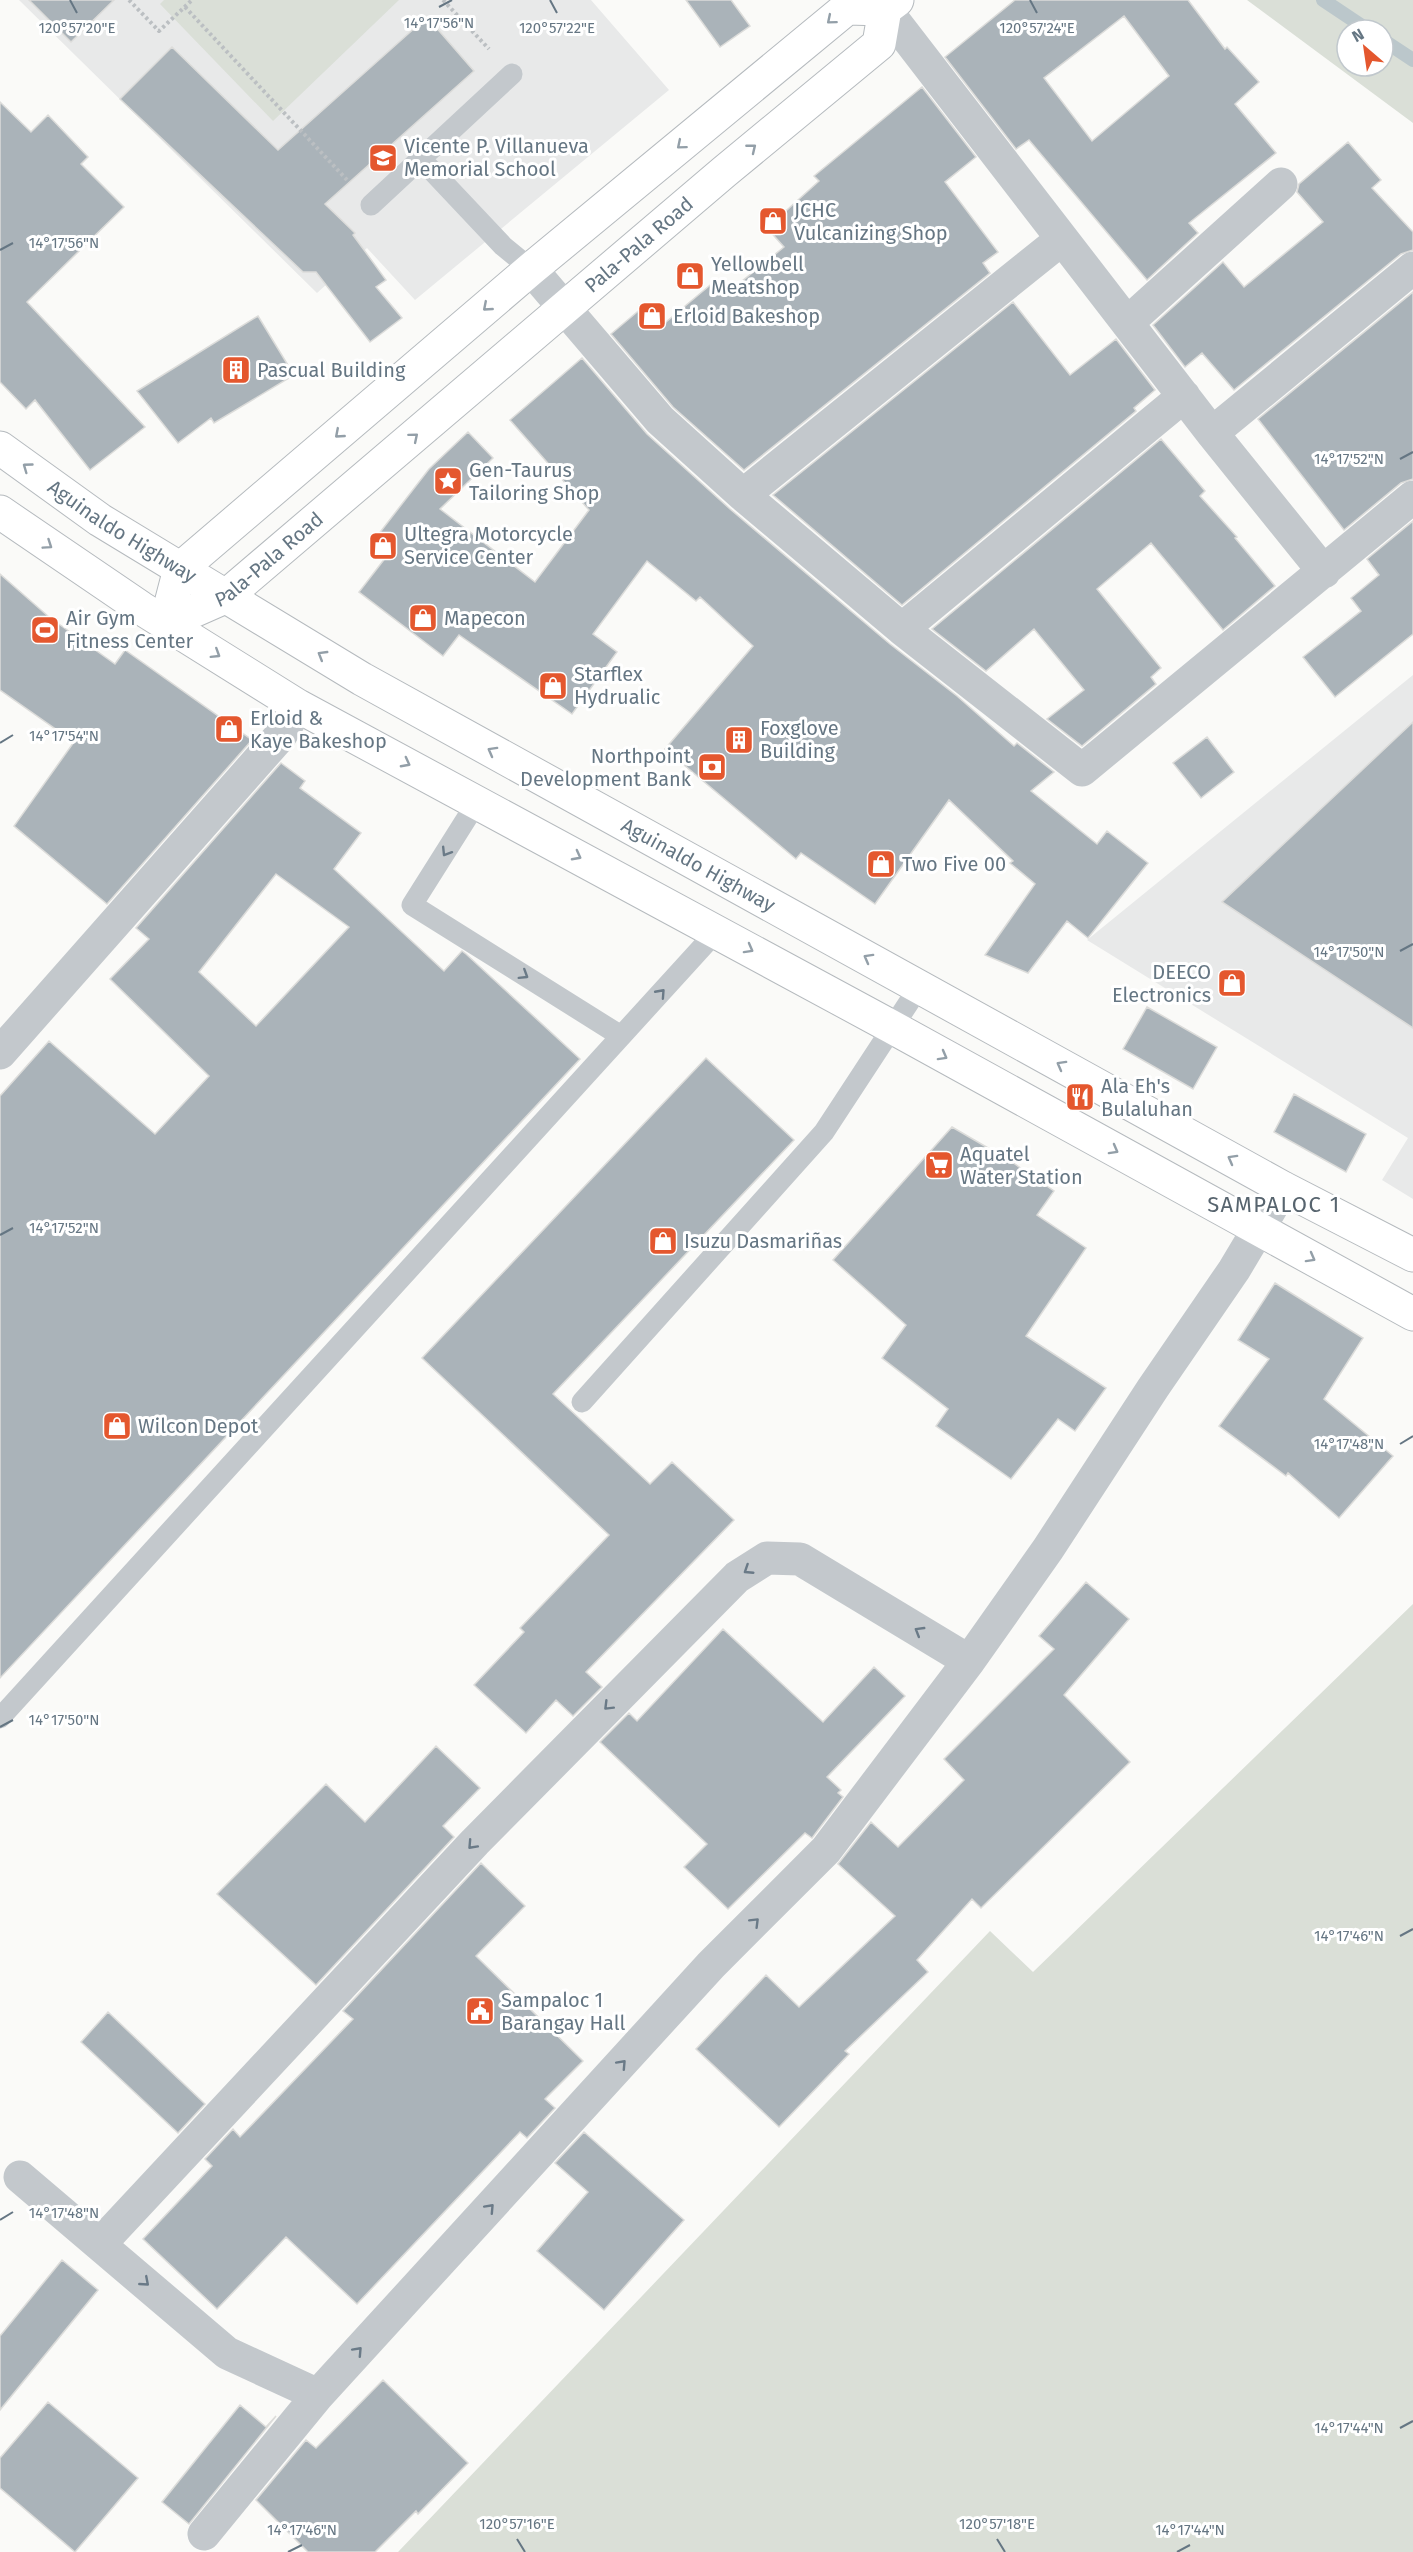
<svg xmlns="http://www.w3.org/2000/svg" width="1413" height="2552" font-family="'Fira Sans',sans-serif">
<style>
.built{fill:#e8e9e9}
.green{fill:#dadfd7;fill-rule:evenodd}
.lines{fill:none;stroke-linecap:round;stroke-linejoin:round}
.stream{stroke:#bbc7cb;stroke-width:14}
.building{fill:#aab3b9;stroke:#dcdcda;stroke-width:1.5;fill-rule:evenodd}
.primary-casing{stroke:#b5babe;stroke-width:35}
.path{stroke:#bbbfc2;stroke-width:4;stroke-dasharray:3 3;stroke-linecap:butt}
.lane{stroke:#c3c8cc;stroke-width:21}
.street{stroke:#c3c8cc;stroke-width:33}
.primary{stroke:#fff;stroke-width:33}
.oneway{stroke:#939fa8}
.oneway2{stroke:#6a7a87}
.ticks{fill:none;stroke:#657683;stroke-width:2}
.labels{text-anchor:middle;stroke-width:6;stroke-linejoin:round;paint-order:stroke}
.poi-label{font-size:20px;fill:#657683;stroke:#fff;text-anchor:start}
.street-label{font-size:20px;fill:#657683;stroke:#fff}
.quarter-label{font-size:22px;letter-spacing:1.5px;fill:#57646e;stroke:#fff}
.ticks-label{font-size:15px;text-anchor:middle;fill:#657683;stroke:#fff;stroke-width:6;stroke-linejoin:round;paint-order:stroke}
</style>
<rect width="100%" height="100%" fill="#fafaf8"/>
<!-- built -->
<path class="built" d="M19,0h572l78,90 -254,210 -48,-52 -50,45z
M1413,675v524l-31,-19 26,-42 -321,-198z"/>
<!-- green -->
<path class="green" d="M164,0h235l-126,121 -113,-117z
M1247,0h166v123zM1347,30h36v36h-36z
M1413,1604v948h-1015l592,-621 43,41z"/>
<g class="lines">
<!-- stream -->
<path class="stream" d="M1323,0l45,30
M1383,40l30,20"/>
</g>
<!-- building -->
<path class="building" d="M29,0h85l-43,42z
M686,0h45l19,26 -30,21z
M1015,0h173l37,49 2,-2 32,35 -24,22 41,49 -87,70 9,10 -51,47 -118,-140 -13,9 -71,-92zM1124,16l45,60 -77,65 -48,-63z
M427,17l47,54 -149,133 30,29 -2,2 33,45 -10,7 26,31 -32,24 -54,-70h-13l-183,-173 52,-52 106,103z
M922,87l54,70 -31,25 53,70 -15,11 7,10 -246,197 -71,-63 -62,-73 32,-27 17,20 55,-46 11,13 58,-47 -17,-19 52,-47 -5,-5z
M0,102l31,30 17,-17 40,42 -7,7 43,43 -97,95 118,125 -55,43 -55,-70 -9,9 -26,-27z
M1348,142l33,38 -9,8 41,44v18l-12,4 -167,136 -32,-37 -17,14 -32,-42 70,-63 21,25 79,-65 -26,-30 2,-8z
M1413,292v187l-12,4 -57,47 -86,-111z
M1013,302l57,73 46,-36 39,51 -21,18 2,3 -234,194 -129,-110z
M258,316l36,59 -80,48 -3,-5 -33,25 -41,-52z
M582,358l65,76 83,75 160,135 67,52 57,50 3,-3 37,29 -23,19 66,53 10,-13 41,32 -60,75 -21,-17 -39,52 -43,-18 50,-71 -25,-21 3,-2 -64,-61 -74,104 -74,-51 -5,6 -131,-110 88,-103 -53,-49 -4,4 -49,-40 -54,73 24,18 -45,62 -113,-79 -16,21 -84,-64 27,-35 -15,-13 58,-75 39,-37 25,26 -53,51 95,73 54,-72 -79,-90z
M1161,439l44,52 -5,5 37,41 -2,1 40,48 -52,44 -72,-87 -54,46 64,79 -10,9 5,7 -74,62 -35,-27 37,-29 -50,-61 -48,42 -54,-42z
M1413,521v113l-78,63 -32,-40 58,-46 -10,-13 28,-23 -12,-16z
M0,574l49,43 66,47 10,-14 127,90 -145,164 -93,-78 60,-84 -74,-52z
M1413,722v306l-191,-126z
M1207,737l27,35 -33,26 -28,-35z
M281,763l24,18 -5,7 61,45 -27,36 110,102 18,-20 4,3 114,105 -580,619v-582l49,-55 106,93 54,-58 -99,-97 39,-40 -13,-11zM276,874l73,53 -93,99 -57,-54z
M1147,1007l70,40 -24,42 -70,-40z
M706,1058l88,82 -241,254 97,90 22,-22 62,58 -148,152 16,15 -29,29 -17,-16 -30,33 -52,-48 50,-53 -4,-4 89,-93 -187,-177z
M1294,1094l72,40 -20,38 -72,-40z
M952,1127l43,25 1,-1 58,40 -17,24 49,33 -60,88 80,52 -31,43 -17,-12 -47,60 -75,-53 12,-17 -66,-51 24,-33 -73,-65z
M1275,1283l88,55 -39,61 69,57 -54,62 -51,-45 -2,3 -67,-50 50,-67 -31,-19z
M1086,1582l43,37 -65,76 66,67 -149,146 -9,-9 -55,61 11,12 -83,79 4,3 -70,73 -83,-78 70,-74 33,32 96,-91 -57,-52 33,-42 27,25 66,-67 -20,-21 110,-110 -15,-13z
M723,1629l100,93 51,-55 31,29 -78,81 14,13 -3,3 5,4 -31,41 -7,-5 -77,76 -44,-42 23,-23 -107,-102 29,-29 8,8z
M436,1746l44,42 -37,38 11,11 -138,148 -99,-91 109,-110 39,38z
M481,1863l44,43 -49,50 107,105 -38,38 10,9 -28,30 -7,-6 -163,172 -71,-67 -69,72 -74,-70 69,-73 -7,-7 28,-30 7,8 113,-118 -10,-8z
M108,2012l97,92 -27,29 -97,-91z
M584,2132l100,88 -80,90 -67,-59 51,-59 -33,-29z
M62,2260l36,30 -98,120v-74z
M383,2380l85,83 -50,51 -2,-3 -41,41h-67l-52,-52 50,-60 10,8z
M48,2402l90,76 -63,74 -75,-64v-30z
M240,2405l26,22 10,-11 -87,108 -27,-22z"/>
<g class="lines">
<!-- primary casing -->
<g class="primary-casing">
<g id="primary">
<path id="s1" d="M0,448l100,72 262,159 921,509 130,67"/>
<path d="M0,512l141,96 157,98 594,321 521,287"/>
<path id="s2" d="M166,623l59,-26 499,-425 155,-128 6,-35 12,-9"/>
<path d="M166,623l14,-54 351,-300 316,-261 38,1"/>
</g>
</g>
<!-- path -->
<path class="path" d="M129,0l30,31 33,-31
M443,0l46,49
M185,7l163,174"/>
<!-- lane -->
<path class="lane" d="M421,159l82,87 28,23
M371,205l141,-131
M477,802l-65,103 209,131
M582,1402l242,-270 95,-145
M0,1718l716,-786"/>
<!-- street -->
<path class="street" d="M878,0l334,433 112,139
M531,269l129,151 83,75 159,134 180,141 331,-273
M1127,323l154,-139
M1212,433l201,-165
M743,495l319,-256
M902,629l282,-233
M0,1053l281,-318 17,-29
M20,2177l207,176 91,42
M100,2244l375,-402 262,-265 30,-19 33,1 169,102
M204,2534l114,-139 393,-430 115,-115 143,-189 79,-112 105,-161 81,-118 49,-82"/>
<!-- primary -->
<use href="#primary" class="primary"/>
</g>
<!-- one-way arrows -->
<defs><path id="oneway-chevron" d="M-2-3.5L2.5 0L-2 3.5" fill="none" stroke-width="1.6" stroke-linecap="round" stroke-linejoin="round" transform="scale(1.5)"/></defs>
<g class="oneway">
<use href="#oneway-chevron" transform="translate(831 20) rotate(140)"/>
<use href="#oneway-chevron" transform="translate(681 145) rotate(140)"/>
<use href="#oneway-chevron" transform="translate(752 148) rotate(-39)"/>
<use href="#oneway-chevron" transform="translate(487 307) rotate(139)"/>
<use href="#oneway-chevron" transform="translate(339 434) rotate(139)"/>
<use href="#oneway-chevron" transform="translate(414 437) rotate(-40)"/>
<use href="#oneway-chevron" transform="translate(27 467) rotate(-144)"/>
<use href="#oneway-chevron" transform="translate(48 545) rotate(34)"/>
<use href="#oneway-chevron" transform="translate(216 654) rotate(32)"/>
<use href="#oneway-chevron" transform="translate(322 655) rotate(-149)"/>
<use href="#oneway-chevron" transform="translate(492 751) rotate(-151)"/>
<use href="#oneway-chevron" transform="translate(406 763) rotate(28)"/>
<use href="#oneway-chevron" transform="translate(577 856) rotate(28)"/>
<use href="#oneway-chevron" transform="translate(749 949) rotate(29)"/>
<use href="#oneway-chevron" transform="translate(868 958) rotate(-151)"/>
<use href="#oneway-chevron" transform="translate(943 1056) rotate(29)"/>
<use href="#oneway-chevron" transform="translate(1061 1065) rotate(-151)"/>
<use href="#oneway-chevron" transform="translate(1114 1150) rotate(29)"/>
<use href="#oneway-chevron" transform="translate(1232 1159) rotate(-151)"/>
<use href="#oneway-chevron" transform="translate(1311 1258) rotate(29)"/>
</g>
<g class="oneway2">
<use href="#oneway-chevron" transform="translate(446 852) rotate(122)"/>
<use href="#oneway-chevron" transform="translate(524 975) rotate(32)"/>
<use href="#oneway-chevron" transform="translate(661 993) rotate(-48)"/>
<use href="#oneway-chevron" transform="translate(748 1570) rotate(147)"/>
<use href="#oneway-chevron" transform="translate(919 1631) rotate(-149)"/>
<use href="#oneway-chevron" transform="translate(608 1706) rotate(135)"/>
<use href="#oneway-chevron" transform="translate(472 1845) rotate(133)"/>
<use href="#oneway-chevron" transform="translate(755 1922) rotate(-45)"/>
<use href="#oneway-chevron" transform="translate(622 2064) rotate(-47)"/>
<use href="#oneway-chevron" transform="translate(490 2208) rotate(-47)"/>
<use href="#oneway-chevron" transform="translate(145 2282) rotate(41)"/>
<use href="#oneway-chevron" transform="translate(358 2351) rotate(-47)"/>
</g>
<!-- ticks -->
<path class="ticks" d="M70,0l7,13M550,0l7,13M1030,0l7,13M439,7l13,-7M0,250l13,-7M1400,459l13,-7M0,743l13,-8M1400,951l13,-7M0,1235l13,-7M1400,1444l13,-8M0,1727l13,-7M1400,1936l13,-7M0,2220l13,-8M1400,2428l13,-7M517,2539l8,13M997,2539l8,13M288,2552l14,-7M1177,2552l13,-7"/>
<!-- icons -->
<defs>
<g id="school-square" transform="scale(1.5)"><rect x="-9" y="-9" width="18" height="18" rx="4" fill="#e4572e" stroke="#fff"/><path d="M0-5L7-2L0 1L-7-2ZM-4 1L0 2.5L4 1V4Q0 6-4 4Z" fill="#fff"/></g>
<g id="shop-square" transform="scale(1.5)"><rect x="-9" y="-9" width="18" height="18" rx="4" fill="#e4572e" stroke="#fff"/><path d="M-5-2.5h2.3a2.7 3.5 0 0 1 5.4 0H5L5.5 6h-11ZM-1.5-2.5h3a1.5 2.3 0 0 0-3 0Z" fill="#fff"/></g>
<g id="building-square" transform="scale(1.5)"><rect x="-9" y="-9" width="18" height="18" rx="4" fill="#e4572e" stroke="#fff"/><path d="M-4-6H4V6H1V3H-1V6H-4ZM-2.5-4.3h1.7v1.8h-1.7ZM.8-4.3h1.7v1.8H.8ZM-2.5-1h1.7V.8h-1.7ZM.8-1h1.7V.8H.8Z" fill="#fff"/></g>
<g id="sight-square" transform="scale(1.5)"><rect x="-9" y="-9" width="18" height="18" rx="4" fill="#e4572e" stroke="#fff"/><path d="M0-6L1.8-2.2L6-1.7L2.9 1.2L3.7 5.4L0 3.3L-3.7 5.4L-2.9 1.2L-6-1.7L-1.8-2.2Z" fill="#fff"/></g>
<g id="stadium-square" transform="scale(1.5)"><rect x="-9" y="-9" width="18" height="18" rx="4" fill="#e4572e" stroke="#fff"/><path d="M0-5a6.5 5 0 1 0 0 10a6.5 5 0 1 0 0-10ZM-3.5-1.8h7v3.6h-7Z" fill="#fff"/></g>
<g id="bank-square" transform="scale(1.5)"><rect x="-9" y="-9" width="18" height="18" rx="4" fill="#e4572e" stroke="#fff"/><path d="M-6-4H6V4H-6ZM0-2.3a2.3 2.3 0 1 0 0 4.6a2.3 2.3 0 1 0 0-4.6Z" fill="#fff"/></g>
<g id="restaurant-square" transform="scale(1.5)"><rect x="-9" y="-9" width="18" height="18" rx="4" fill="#e4572e" stroke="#fff"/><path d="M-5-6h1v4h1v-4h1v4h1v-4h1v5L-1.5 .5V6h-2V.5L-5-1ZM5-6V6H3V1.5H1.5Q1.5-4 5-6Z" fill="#fff"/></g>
<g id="supermarket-square" transform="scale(1.5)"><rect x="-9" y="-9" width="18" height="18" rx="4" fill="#e4572e" stroke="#fff"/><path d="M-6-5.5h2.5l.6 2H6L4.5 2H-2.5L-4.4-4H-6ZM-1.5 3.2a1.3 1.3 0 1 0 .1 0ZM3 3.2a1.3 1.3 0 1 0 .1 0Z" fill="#fff"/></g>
<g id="civic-square" transform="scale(1.5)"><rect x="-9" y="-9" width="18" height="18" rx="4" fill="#e4572e" stroke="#fff"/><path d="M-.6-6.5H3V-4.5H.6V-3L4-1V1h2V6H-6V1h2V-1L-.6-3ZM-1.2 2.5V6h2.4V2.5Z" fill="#fff"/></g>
</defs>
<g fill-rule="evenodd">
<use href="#school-square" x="383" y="158"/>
<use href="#shop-square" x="773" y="221"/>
<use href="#shop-square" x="690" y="276"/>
<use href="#shop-square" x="652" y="316"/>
<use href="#building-square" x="236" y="370"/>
<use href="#sight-square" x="448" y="481"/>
<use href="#shop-square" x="383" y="546"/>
<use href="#shop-square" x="423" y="618"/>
<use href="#stadium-square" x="45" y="630"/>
<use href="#shop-square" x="553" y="686"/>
<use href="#shop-square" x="229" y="729"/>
<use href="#building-square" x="739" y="740"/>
<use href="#bank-square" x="712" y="767"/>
<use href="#shop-square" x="881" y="864"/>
<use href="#shop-square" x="1232" y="983"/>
<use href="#restaurant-square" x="1080" y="1097"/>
<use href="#supermarket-square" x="939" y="1165"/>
<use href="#shop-square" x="663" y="1241"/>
<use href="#shop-square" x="117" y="1426"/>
<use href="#civic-square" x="480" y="2011"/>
</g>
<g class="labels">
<!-- poi labels -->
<g class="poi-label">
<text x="404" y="153">Vicente P. Villanueva<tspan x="404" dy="23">Memorial School</tspan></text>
<text x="794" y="217">JCHC<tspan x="794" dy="23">Vulcanizing Shop</tspan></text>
<text x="711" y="271">Yellowbell<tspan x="711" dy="23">Meatshop</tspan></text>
<text x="673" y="323">Erloid Bakeshop</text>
<text x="257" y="377">Pascual Building</text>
<text x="469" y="477">Gen-Taurus<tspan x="469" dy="23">Tailoring Shop</tspan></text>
<text x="404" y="541">Ultegra Motorcycle<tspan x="404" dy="23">Service Center</tspan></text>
<text x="66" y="625">Air Gym<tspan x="66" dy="23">Fitness Center</tspan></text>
<text x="444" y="625">Mapecon</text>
<text x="574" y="681">Starflex<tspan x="574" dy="23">Hydrualic</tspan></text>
<text x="250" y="725">Erloid &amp;<tspan x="250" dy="23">Kaye Bakeshop</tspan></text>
<text x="760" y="735">Foxglove<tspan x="760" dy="23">Building</tspan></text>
<text x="691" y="763" text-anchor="end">Northpoint<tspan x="691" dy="23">Development Bank</tspan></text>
<text x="902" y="871">Two Five 00</text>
<text x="1211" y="979" text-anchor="end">DEECO<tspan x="1211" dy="23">Electronics</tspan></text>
<text x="1101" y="1093">Ala Eh's<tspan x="1101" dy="23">Bulaluhan</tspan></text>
<text x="960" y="1161">Aquatel<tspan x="960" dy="23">Water Station</tspan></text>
<text x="684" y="1248">Isuzu Dasmariñas</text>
<text x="138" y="1433">Wilcon Depot</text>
<text x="501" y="2007">Sampaloc 1<tspan x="501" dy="23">Barangay Hall</tspan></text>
</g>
<!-- street labels -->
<g class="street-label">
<text dy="7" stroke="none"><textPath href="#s2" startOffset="608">Pala-Pala Road</textPath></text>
<text dy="7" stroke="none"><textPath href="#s1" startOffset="148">Aguinaldo Highway</textPath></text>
<text dy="7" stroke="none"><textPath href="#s2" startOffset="122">Pala-Pala Road</textPath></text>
<text dy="7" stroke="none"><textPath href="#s1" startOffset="814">Aguinaldo Highway</textPath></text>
</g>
<!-- quarter labels -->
<g class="quarter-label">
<text x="1274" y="1212">SAMPALOC 1</text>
</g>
</g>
<g class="ticks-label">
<text x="439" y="28">14°17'56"N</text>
<text x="77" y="33">120°57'20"E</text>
<text x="557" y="33">120°57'22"E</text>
<text x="1037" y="33">120°57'24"E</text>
<text x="64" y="248">14°17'56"N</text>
<text x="1349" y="464">14°17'52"N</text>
<text x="64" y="741">14°17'54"N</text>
<text x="1349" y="957">14°17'50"N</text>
<text x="64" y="1233">14°17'52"N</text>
<text x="1349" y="1449">14°17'48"N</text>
<text x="64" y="1725">14°17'50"N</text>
<text x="1349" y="1941">14°17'46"N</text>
<text x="64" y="2218">14°17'48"N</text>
<text x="1349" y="2433">14°17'44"N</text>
<text x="517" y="2529">120°57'16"E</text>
<text x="997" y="2529">120°57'18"E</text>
<text x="302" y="2535">14°17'46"N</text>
<text x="1190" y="2535">14°17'44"N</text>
</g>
<!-- north arrow -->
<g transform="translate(1365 48) rotate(331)"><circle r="28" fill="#ffffff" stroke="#c1c8cd" stroke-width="1.5"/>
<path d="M0-4.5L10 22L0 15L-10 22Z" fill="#e4572e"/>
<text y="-9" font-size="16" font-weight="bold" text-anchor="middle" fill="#657683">N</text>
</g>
</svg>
